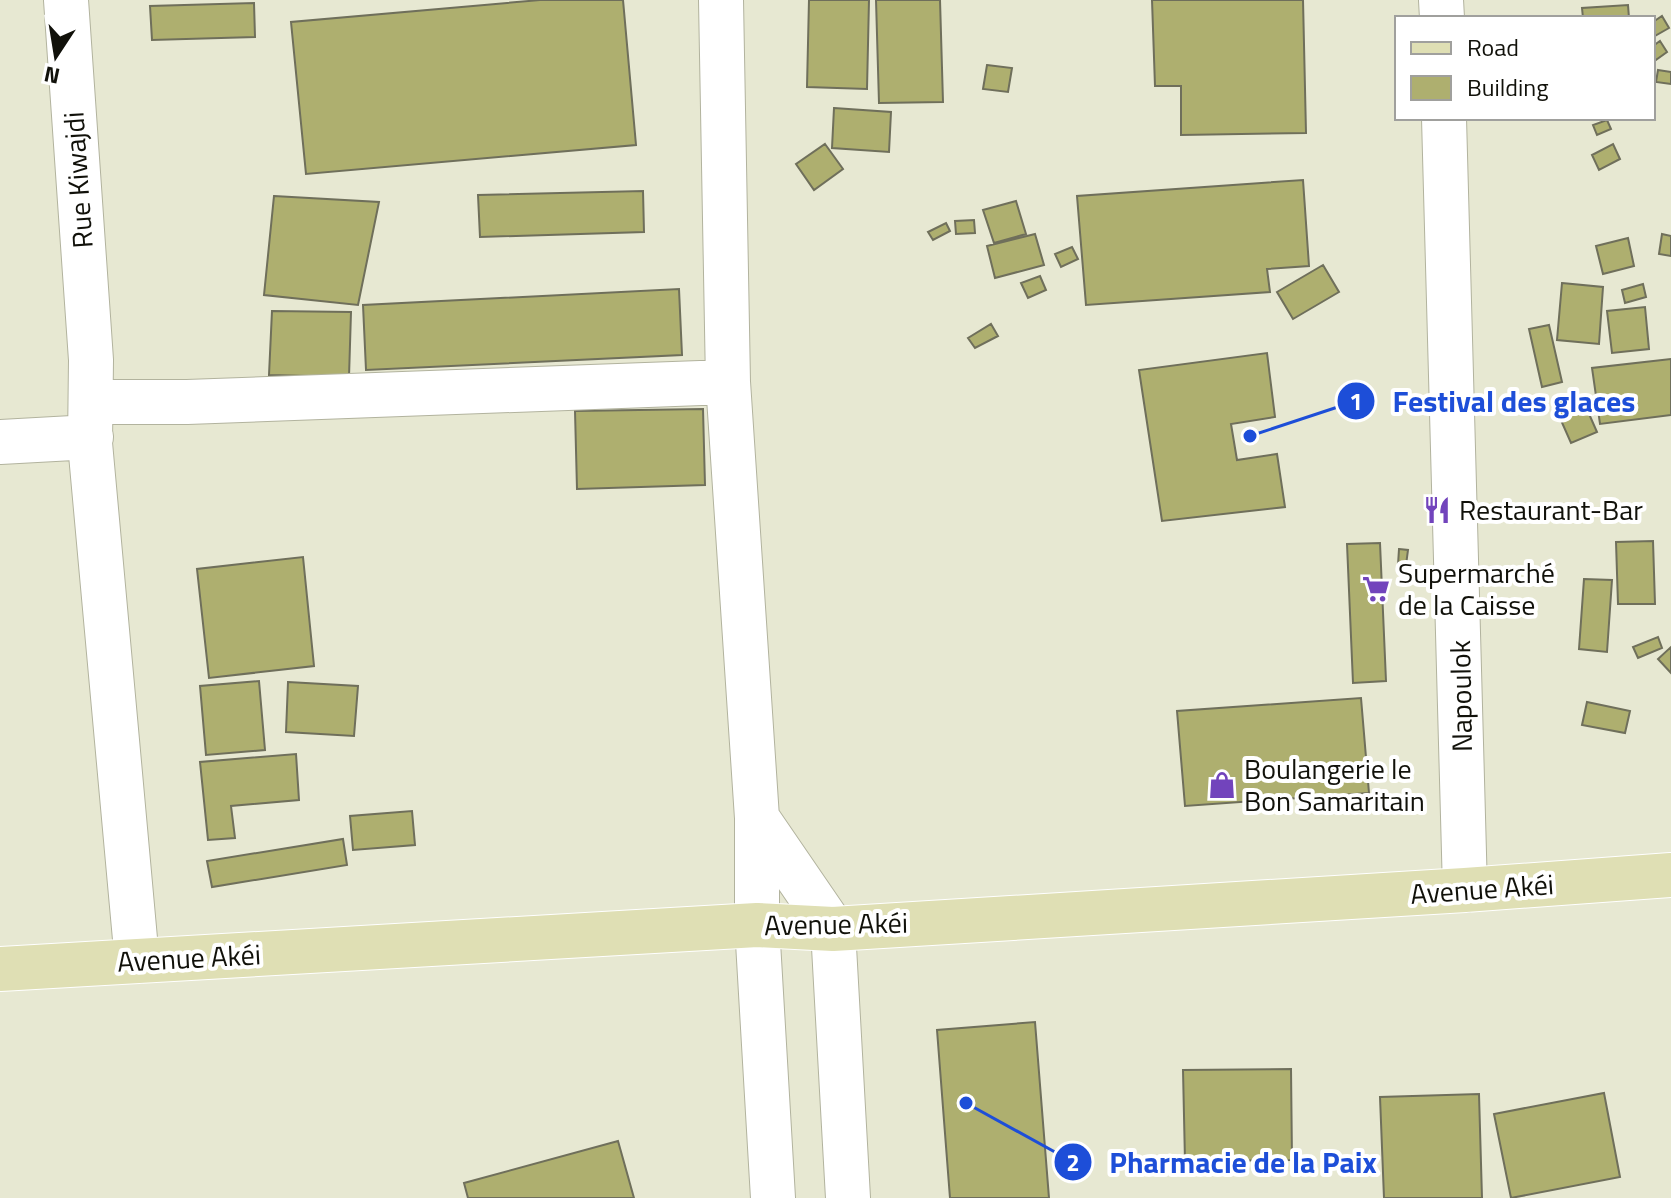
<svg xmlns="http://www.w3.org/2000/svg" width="1671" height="1198" font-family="'Titillium Web',sans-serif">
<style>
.building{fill:#aeaf6f;stroke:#6f6f5b;stroke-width:2}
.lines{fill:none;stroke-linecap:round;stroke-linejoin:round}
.minor-casing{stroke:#b2b39e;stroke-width:46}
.major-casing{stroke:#fff;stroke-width:46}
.minor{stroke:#fff;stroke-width:44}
.major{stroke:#dfdfb4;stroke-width:44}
.labels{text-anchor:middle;stroke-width:8;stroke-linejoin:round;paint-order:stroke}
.street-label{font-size:28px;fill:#11110a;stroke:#fff}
.poi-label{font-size:28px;fill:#11110a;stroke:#fff;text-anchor:start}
.leader{fill:none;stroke:#1d4ed8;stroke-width:3}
.callout-dot{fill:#1d4ed8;stroke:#fff;stroke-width:3}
.mark-label{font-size:24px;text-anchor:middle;font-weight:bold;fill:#fff}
.callout-label{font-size:30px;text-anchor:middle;font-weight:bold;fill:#1d4ed8;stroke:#fff;stroke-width:8;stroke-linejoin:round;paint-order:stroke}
</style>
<rect width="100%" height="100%" fill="#e7e8d2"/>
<!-- building -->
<path class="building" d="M540,0h83l13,145 -330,29 -15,-152z
M809,0h60l-2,89 -60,-2z
M876,0h64l3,102 -64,1z
M1152,0h151l3,133 -125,2v-49h-26z
M254,3l1,34 -103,3 -2,-34z
M1628,5l1,13h-46l-1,-10z
M1662,16l7,12 -16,9v-15z
M1660,41l7,11 -14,10v-16z
M987,65l25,3 -4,24 -25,-3z
M1658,70l13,2v12l-15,-2z
M834,108l57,4 -2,40 -57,-4z
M1607,120l4,9 -14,6 -4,-10z
M825,144l18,25 -29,21 -18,-26z
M1613,144l7,15 -21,11 -7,-15z
M1303,180l6,86 -42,3 3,23 -184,13 -9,-109z
M643,191l1,41 -164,5 -2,-42z
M274,196l105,6 -21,103 -94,-10z
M1016,201l10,33 -32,9 -11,-33z
M974,220l1,13 -19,1 -1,-13z
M946,223l4,8 -17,9 -5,-8z
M1035,234l9,31 -49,13 -8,-32z
M1662,234l9,2v20l-12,-2z
M1628,238l6,28 -31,8 -7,-28z
M1072,247l6,12 -17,8 -6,-13z
M1323,265l16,27 -46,27 -16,-27z
M1040,276l6,14 -18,8 -7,-15z
M1562,283l41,4 -4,57 -42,-4z
M1643,284l3,13 -21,6 -3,-13z
M679,289l3,66 -316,15 -3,-65z
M1645,307l4,42 -37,4 -5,-42z
M272,311l79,1 -2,65 -80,-2z
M991,324l7,12 -23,12 -7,-10z
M1549,325l13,57 -20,5 -13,-58z
M1267,353l8,64 -44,7 6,36 40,-6 8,53 -123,14 -23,-151z
M1671,359v56l-71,9 -8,-56z
M1582,398l15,34 -26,11 -15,-34z
M703,409l2,76 -128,4 -2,-78z
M1653,541l2,63h-37l-2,-62z
M1380,543l6,138 -33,2 -6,-139z
M1399,549l9,1 -2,15h-8z
M303,557l11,109 -105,12 -12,-109z
M1584,579l28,1 -5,72 -28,-3z
M1658,637l4,11 -24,10 -5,-11z
M1671,647v26l-13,-14z
M259,681l6,69 -59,5 -6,-69z
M288,682l70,4 -4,50 -68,-4z
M1361,698l8,95 -184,13 -8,-95z
M1587,702l43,9 -5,22 -43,-8z
M296,754l3,46 -68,6 4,32 -27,2 -8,-78z
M412,811l3,34 -62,5 -3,-34z
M343,839l4,26 -135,22 -5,-26z
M1035,1022l14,176h-99l-13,-168z
M1291,1069l1,91 -107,1 -2,-91z
M1604,1093l16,84 -109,21 -17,-84z
M1479,1094l3,104h-98l-4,-101z
M618,1141l16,57h-166l-4,-15z"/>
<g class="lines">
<!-- minor casing -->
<g class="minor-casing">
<path id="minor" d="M66,0l25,360 -1,83 47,518
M721,0l7,382 29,436v107l16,273
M1441,0l1,18
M1444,118l21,772
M91,402h96l541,-20
M0,442l91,-5
M757,818l76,111 15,269"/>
</g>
<!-- major casing -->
<g class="major-casing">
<path id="major" d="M0,969l757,-44 76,4 632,-39 206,-15"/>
</g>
<!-- minor -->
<use href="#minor" class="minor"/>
<!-- major -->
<use href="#major" class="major"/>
</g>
<!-- icons -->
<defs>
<g id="restaurant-bare" transform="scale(2.16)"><path d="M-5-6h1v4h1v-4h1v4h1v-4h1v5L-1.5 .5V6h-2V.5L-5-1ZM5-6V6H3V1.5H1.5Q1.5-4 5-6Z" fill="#7244bc" stroke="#fff" stroke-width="2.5" paint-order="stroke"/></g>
<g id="supermarket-bare" transform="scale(2.16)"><path d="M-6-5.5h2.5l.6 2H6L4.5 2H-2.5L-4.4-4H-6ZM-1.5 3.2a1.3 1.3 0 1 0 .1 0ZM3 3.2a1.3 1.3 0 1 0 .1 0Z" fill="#7244bc" stroke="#fff" stroke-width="2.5" paint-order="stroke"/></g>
<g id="shop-bare" transform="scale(2.16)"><path d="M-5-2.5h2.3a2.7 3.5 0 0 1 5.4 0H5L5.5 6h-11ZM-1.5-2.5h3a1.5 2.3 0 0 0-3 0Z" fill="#7244bc" stroke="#fff" stroke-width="2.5" paint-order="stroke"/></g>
</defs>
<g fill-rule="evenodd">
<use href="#restaurant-bare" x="1437" y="510"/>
<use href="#supermarket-bare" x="1376" y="589"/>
<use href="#shop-bare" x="1222" y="785"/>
</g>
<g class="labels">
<!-- street labels -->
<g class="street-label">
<text transform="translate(78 180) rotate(-94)" y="10">Rue Kiwajdi</text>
<text transform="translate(1461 696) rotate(-91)" y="10">Napoulok</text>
<text transform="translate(1482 889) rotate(-4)" y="10">Avenue Akéi</text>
<text transform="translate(836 924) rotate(-1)" y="10">Avenue Akéi</text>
<text transform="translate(189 958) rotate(-3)" y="10">Avenue Akéi</text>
</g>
<!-- poi labels -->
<g class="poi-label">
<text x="1459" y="520">Restaurant-Bar</text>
<text x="1398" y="583">Supermarché<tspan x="1398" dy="32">de la Caisse</tspan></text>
<text x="1244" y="779">Boulangerie le<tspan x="1244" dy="32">Bon Samaritain</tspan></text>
</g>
</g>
<!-- callouts -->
<path class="leader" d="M1250 436L1356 401M966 1103L1073 1162"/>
<g class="callout-dot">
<circle cx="1250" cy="436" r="8"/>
<circle cx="966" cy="1103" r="8"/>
<circle cx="1356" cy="401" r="20"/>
<circle cx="1073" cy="1162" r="20"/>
</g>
<g class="mark-label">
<text x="1356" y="410">1</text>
<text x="1073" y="1171">2</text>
</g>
<g class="callout-label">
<text x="1514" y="412">Festival des glaces</text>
<text x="1243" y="1173">Pharmacie de la Paix</text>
</g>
<!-- legend -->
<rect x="1395" y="16" width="260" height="104" fill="#ffffff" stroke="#a0a09d" stroke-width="2"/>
<rect x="1411" y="42" width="40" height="12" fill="#dfdfb4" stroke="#a0a09d" stroke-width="2"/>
<text x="1467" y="56" font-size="24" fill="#11110a">Road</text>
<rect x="1411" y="76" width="40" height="24" fill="#aeaf6f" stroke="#a0a09d" stroke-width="2"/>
<text x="1467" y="96" font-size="24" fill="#11110a">Building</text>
<!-- north arrow -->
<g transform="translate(56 56) rotate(192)" stroke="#ffffff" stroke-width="6" paint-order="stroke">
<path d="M0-6L14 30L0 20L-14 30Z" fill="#11110a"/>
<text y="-12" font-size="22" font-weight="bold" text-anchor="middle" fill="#11110a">N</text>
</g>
</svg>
